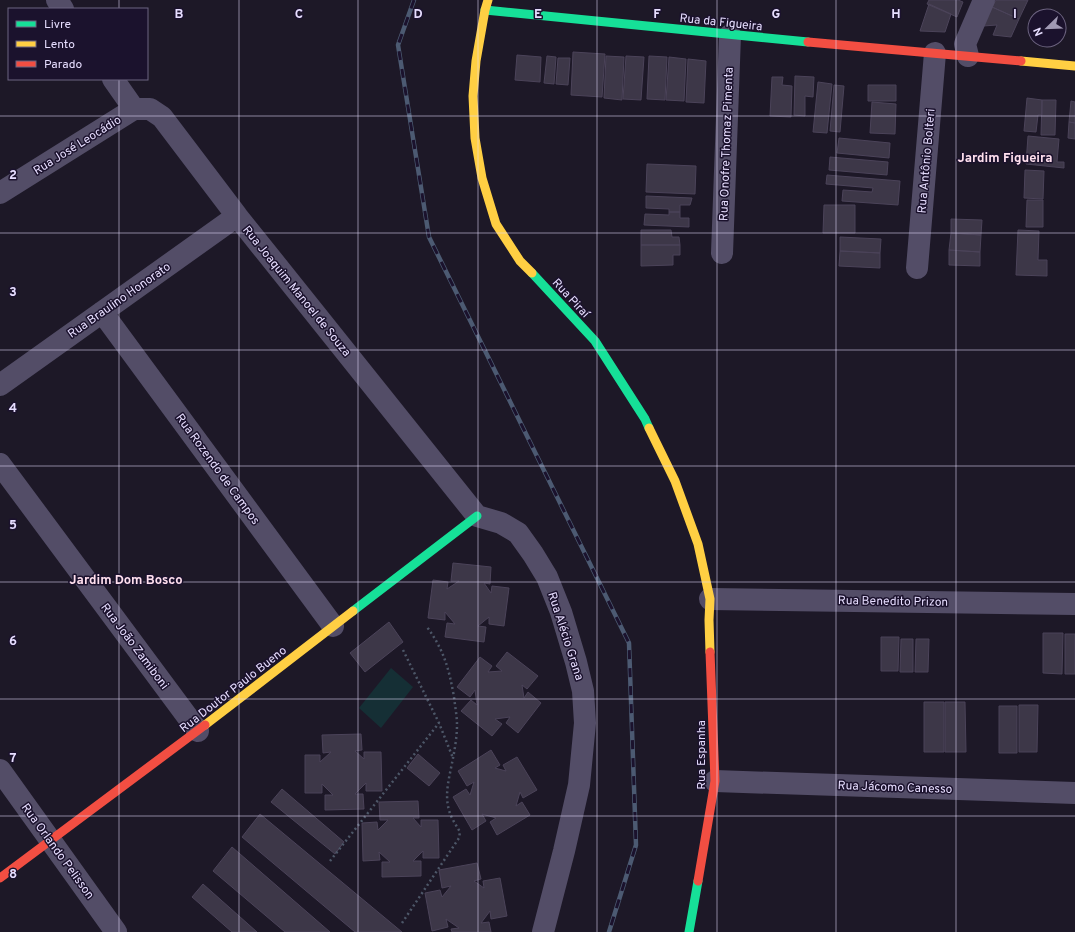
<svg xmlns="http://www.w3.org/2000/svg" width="1075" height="932" font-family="Overpass,sans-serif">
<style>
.green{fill:#152f35}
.building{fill:#3d3748;stroke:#4b4359}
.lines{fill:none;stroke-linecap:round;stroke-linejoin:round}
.path{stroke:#4d5768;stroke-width:2.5;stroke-dasharray:2 3;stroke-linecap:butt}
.street{stroke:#534d67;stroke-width:22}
.fast{stroke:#16e098;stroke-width:9}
.slow{stroke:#ffcf43;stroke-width:9}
.jam{stroke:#f24e42;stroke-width:9}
.rail-casing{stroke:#4c5a72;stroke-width:4.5}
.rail{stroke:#1b122d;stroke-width:3;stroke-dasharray:9;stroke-linecap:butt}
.grid{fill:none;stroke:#e7deff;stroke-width:1;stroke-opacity:0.55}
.labels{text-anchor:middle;stroke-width:3;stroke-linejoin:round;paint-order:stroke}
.street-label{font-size:12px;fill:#e7deff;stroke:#1b122d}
.neighbourhood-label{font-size:13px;font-weight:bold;fill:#ffe0ee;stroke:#1b122d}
.grid-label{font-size:13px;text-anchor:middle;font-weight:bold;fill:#e7deff;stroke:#1b122d;stroke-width:3;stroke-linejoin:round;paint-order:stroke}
</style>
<rect width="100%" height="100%" fill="#1d1827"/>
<!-- green -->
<path class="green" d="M391,668l22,19 -32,41 -22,-20z"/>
<!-- building -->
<path class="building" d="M929,0h29l5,2 -6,15 -30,-13z
M996,0h32l-9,19 -27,-12z
M929,4l22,10 -6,18 -25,-1z
M992,7l27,12 -8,18 -18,-2 4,-10 -14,1z
M573,52l32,2 -3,43 -31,-2z
M517,55l24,2 -1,25 -25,-2z
M547,56l9,1 -2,27 -10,-1z
M606,56l18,1 -2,43 -18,-2z
M626,56l18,1 -3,43 -18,-1z
M649,56l18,1 -2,43 -18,-1z
M669,57l17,2 -2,42 -18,-1z
M558,58h12l-2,27 -12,-1z
M688,59l18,2 -2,42 -18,-1z
M795,76l19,1 -1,20 -8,-1v20l-11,-1z
M772,77h11l-1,8 10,1 -1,31 -21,-1z
M818,82l14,2 -5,49 -14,-1z
M834,85l10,1 -4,46 -10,-1z
M868,85h28v16h-28z
M1027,98l15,2v15h-4l-2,17 -12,-1z
M1042,100h14l-1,35h-14z
M1071,101l4,1v21l-6,-1z
M872,102l24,2 -1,30 -25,-1z
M1069,122l6,1v16l-7,-1z
M1028,136l31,3 -2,23h7v6l-38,-4z
M839,138l51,5 -1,15 -52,-5z
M830,157l58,5 -1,13 -58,-5z
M647,164l49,2 -1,28 -49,-2z
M1025,170l19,1 -1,28 -19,-1z
M827,175l73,6 -2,24 -56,-4 1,-11 29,2 1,-4 -47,-4z
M646,196l46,2 -2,7h-10v7h-11v-3l-23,-1z
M1027,200h16v27h-17z
M824,205h31v28h-32z
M669,212h11v6h9v9l-45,-2 1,-11 24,1z
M951,219l31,1 -1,15 -30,-2z
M641,230h30l1,7h7l1,8h-39z
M1018,230l21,1 -1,29h9v16l-31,-1z
M951,233l30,2 -1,17 -31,-2z
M840,237l41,2 -1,14 -40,-2z
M641,245h39v10h-7v10l-32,1z
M949,250l31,2v14l-31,-1z
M840,251l40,2v15l-41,-2z
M453,563l38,4 -1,17 -6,-1 7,10 1,-7 17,2 -5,38 -15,-2v-7l-11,9 8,1 -2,15 -39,-5 2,-14 8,1 -10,-12v8l-17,-2 5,-38 15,2 -1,7 12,-8h-8z
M389,622l14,20 -38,30 -15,-19z
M1043,633h20l-1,41 -19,-1z
M1065,634h10v40h-10z
M881,637h18l-1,34h-17z
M901,639h12v33h-13z
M916,639h13l-1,33h-13z
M507,652l31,24 -11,13 -5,-4 2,13 4,-6 13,11 -23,30 -12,-10 4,-6 -15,2 7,5 -10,12 -31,-25 10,-11 6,5 -2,-15 -5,7 -13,-10 23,-30 12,9 -4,6 14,-1 -6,-5z
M924,702h20v50h-20z
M945,702h20l1,50h-21z
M1019,705h19l-1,47h-18z
M999,706h18v47h-18z
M361,734l1,16 -7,1 9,8v-7h17l1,39h-16v-8l-11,11h8l1,15 -39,1v-15h8l-11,-11v9h-17v-38h15v7l11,-10 -8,1 -1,-18z
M491,750l9,15 -5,3 11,3 -3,-6 14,-8 20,33 -14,8 -3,-6 -4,14 6,-4 8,13 -33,20 -7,-13 6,-4 -14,-4 4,7 -14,9 -19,-33 13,-8 4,6 4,-13 -7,4 -9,-15z
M418,754l22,19 -11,13 -22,-18z
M282,789l62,53 -9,12 -64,-52z
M418,801l1,17h-6l8,9v-7h17l1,38h-16v-7l-10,10h8v15l-39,1v-15h8l-11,-10 1,8 -17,1 -1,-38 15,-1 1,8 10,-10h-8l-1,-18z
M260,814l142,118h-47l-113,-95z
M232,847l98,85h-45l-72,-61z
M477,863l4,16 -7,2 10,7 -1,-7 17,-3 7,38 -16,3 -1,-8 -9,12 8,-1 2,10h-39l-1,-3 8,-1 -13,-9 2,8 -16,4 -7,-38 15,-3 2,7 9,-11 -9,2 -3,-18z
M203,884l54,48h-25l-40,-35z"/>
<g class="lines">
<!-- path -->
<path class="path" d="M403,650l36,73 14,35
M330,861l109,-138
M402,923l57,-85 1,-6c-4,-7 -9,-14 -11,-22 -5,-17 1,-35 4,-52 2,-10 4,-22 4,-33 0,-9 -2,-19 -3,-28 -5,-28 -10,-47 -27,-70"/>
<!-- street -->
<path class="street" d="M57,0l6,9
M968,56l-3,-12 19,-44
M113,79l21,30h16l12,8 75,99 240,300 24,7 17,10 15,21 14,23 14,35 15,50 7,29 2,32 -6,62 -15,66 -21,81
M0,193l134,-84
M722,253l8,-218
M917,268l18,-215
M102,312l231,314
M0,385l237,-169
M0,464l198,267
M710,599l365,5
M0,770l116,162
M715,781l360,12"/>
<!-- fast -->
<path class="fast" d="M485,10l323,32
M532,273l63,68 50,78 4,9
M353,611l124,-95
M689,932l9,-51"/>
<!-- slow -->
<path class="slow" d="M488,0l-3,10 -9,51 -3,35 2,42 7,40 14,46 24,37 12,12
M1021,61l54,5
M649,428l26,53 23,63 12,55 -1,21 1,32
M205,725l148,-114"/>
<!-- jam -->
<path class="jam" d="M808,42l213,19
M0,878l205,-153
M698,881l17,-100 -5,-129"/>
<!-- rail casing -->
<g class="rail-casing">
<path id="rail" d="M414,0l-16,45 31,192 200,406 7,202 -27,87"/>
</g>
<!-- rail -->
<use href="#rail" class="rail"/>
</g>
<!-- grid -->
<path class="grid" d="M119,0v9M239,0v932M358,0v932M478,0v932M597,0v932M717,0v932M836,0v932M956,0v932M119,79v853M0,116h1075M0,233h1075M0,350h1075M0,466h1075M0,582h1075M0,699h1075M0,816h1075"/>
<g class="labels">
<!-- street labels -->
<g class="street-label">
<text transform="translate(721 22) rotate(6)" y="4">Rua da Figueira</text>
<text transform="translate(726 144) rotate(-88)" y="4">Rua Onofre Thomaz Pimenta</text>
<text transform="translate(77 145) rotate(-32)" y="4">Rua José Leocádio</text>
<text transform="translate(926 161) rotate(-85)" y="4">Rua Antônio Bolteri</text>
<text transform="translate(297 291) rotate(51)" y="4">Rua Joaquim Manoel de Souza</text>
<text transform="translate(571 298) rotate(47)" y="4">Rua Piraí</text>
<text transform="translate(119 300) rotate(-35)" y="4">Rua Braulino Honorato</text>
<text transform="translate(218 469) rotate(54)" y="4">Rua Rozendo de Campos</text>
<text transform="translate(893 601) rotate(1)" y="4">Rua Benedito Prizon</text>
<text transform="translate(566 636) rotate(72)" y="4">Rua Alécio Grana</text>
<text transform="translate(135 646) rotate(53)" y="4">Rua João Zamiboni</text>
<text transform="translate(233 689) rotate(-38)" y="4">Rua Doutor Paulo Bueno</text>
<text transform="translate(701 755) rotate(-90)" y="4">Rua Espanha</text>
<text transform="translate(895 787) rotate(2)" y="4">Rua Jácomo Canesso</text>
<text transform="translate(58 851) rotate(54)" y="4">Rua Orlando Pelisson</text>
</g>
<!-- neighbourhood labels -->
<g class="neighbourhood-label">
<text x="1005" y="162">Jardim Figueira</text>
<text x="126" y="584">Jardim Dom Bosco</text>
</g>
</g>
<g class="grid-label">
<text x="179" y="18">B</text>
<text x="299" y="18">C</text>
<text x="418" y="18">D</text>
<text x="538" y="18">E</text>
<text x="657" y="18">F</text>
<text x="776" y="18">G</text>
<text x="896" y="18">H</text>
<text x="1015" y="18">I</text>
<text x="13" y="179">2</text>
<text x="13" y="296">3</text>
<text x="13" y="412">4</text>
<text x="13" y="529">5</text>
<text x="13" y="645">6</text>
<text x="13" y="762">7</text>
<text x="13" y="878">8</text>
</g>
<!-- legend -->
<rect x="8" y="8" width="140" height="72" fill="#1b122d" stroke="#6d6481"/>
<rect x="16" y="21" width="20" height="6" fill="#16e098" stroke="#6d6481"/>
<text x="44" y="28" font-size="12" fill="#e7deff">Livre</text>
<rect x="16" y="41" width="20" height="6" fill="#ffcf43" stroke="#6d6481"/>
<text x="44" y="48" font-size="12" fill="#e7deff">Lento</text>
<rect x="16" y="61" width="20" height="6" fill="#f24e42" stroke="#6d6481"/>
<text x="44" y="68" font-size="12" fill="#e7deff">Parado</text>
<!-- north arrow -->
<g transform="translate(1047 28) rotate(247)"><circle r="19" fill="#1b122d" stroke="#6d6481"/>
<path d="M0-3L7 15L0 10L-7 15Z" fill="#a099b3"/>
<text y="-6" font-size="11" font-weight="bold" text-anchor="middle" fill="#e7deff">N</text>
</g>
</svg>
